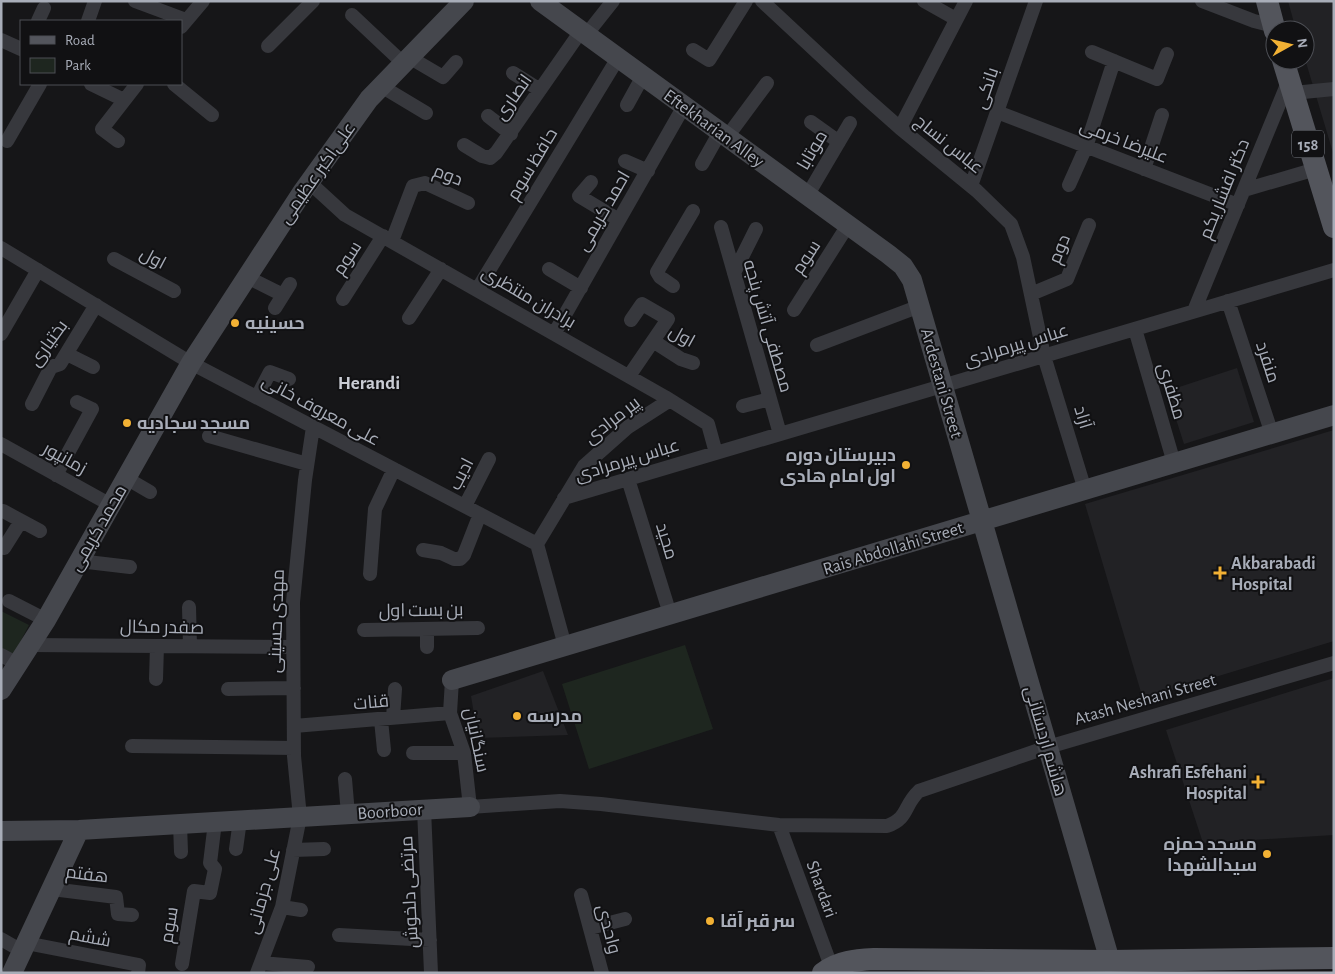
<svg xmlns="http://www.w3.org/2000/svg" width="1335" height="974" font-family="'Alegreya Sans',Cairo,sans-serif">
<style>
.built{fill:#222225}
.green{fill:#1e261f}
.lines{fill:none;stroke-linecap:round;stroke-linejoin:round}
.street{stroke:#37383d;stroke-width:14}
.secondary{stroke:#45474d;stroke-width:20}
.primary{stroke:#53555c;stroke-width:22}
.poi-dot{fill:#f2b134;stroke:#111113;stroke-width:2}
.labels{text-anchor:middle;stroke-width:4;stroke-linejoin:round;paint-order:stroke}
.shield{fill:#111113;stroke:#7b7e86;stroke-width:1}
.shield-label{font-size:16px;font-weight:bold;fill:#a8adb8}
.street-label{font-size:18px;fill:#a8adb8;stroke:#111113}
.poi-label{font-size:18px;font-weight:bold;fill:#a8adb8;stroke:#111113;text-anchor:start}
.neighbourhood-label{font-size:19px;font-weight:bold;fill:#c9ccd4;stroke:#111113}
</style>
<rect width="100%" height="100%" fill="#161618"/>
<!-- built -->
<path class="built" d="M1288,1h46v155l-29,-97v-29h-9z
M1237,368l17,54 -70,22 -17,-53z
M1334,430v211l-191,58 -58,-195z
M543,671l25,64 -90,3 -7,-42z
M1334,678v157l-131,8 -37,-113z"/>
<!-- green -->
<path class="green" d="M1,611l28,14 -15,29 -13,-6z
M685,645l28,84 -124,40 -27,-85z"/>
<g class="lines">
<!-- street -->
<path class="street" d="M135,1l51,19
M762,1l103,96 35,31 77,63 34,33 12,33 21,99 41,134
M924,1l32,18
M1202,1l52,20 20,5
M352,15l51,48
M38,21l6,-13
M88,21l7,-20
M181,27l22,-26
M586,35l27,-34
M1,40l20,9
M268,46l45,-45
M693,50l16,10 37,-59
M1092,52l65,27 10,-25
M409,57l34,20 13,-15
M513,73l27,17
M91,84l33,16
M174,84l38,31
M381,86l45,27
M1293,93l41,-4
M627,105l16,-29
M997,112l241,93
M488,116l23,18
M811,122l28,20
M900,128l66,-127
M727,137l40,-54
M7,141l33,-57
M118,141l-16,-12 35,-45
M464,145l18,11 8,2 6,-5 85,-122
M625,161l23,10
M702,164l18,-32
M1144,169l18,-54
M309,182l36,33 320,182 43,27 8,29
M591,182l-12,14 40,24
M1069,185l17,-38 28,-86
M971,186l65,-185
M1244,190l72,-21
M807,196l43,-73
M721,227l59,207
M392,241l21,-55 12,-3 43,20
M1,248l190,115 346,181 28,102
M114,259l60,32
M549,269l32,19
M734,273l22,-44
M247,277l36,18
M673,286l-13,-9 -3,-5 36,-61
M477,290l141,-232
M1031,294l36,-15 22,-54
M343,299l40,-63
M1228,301l44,133
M275,308l15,-24
M794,310l54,-85
M1194,311l95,-231
M409,318l32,-49
M1135,329l39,134
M1,334l37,-64
M554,334l130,-228
M653,341l28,18 12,4
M817,345l103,-39
M67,354l26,13
M629,376l39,-57 -26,-15 -11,16
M257,397l13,-25 19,7
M32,404l19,-37 9,-3 36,-59
M743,406l27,-7
M209,436l98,28
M1,444l110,61
M56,475l36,-66 -15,-7
M126,478l24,14
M628,479l42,135
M564,498l770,-228
M465,506l24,-47
M3,511l37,20
M537,544l47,-78 44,-39 42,-27
M4,548l17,-27
M423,550l18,3 13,6h6l4,-4 16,-41
M79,561l51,6
M370,574l5,-65 19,-40
M9,601l37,19
M189,607l1,39
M364,630l114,-2
M427,630v17
M30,645l263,2
M1,655l17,9
M156,679l1,-33
M452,680l-2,33 14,40 6,54 90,-6 41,3 178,21 108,1c22,-8 16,-20 32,-35l129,-44 286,-84
M228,689l66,-1
M393,718l2,-29
M381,720l3,30
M294,726l156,-13
M132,746l162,2
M413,753h51
M345,779l3,35
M424,809l7,164
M180,824l1,28
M779,825l52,141
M236,849l4,-29
M293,850l31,-1
M52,889l64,8 2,17 14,1
M581,895l21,78
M282,907l19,3
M590,928l35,-9
M339,935l91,5
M1,939l21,12
M26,943l113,22 -1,8
M261,963l47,4
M182,964l12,-73 16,2 5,-24 -5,-6 5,-41
M257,973l25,-66 18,-90 -6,-61 -1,-154 12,-122 8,-53"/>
<!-- secondary -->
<path class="secondary" d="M540,1l348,253 15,12 9,14 198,681
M452,680l882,-265
M1,690l45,-70 145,-257 112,-172 66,-92 95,-98
M1,831l78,-1 391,-23
M12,973l67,-143"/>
<!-- primary -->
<path class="primary" d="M1267,1l8,30
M1283,60l51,167
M823,973c15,-12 33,-13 51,-14l236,2 224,-3"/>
</g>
<!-- markers -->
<g class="poi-dot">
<circle cx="235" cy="323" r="5"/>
<circle cx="127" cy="423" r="5"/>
<circle cx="906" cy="465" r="5"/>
<path d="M1217.5 565.5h5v5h5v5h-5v5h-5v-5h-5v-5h5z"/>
<circle cx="517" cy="716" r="5"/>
<path d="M1255.5 774.5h5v5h5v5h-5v5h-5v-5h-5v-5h5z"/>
<circle cx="1267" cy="854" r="5"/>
<circle cx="710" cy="921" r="5"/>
</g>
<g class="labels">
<!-- shield labels -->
<rect class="shield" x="1292" y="130.5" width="32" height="27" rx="4"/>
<g class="shield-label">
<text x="1308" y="150">158</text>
</g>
<!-- street labels -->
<g class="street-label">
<text transform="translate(986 88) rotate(-71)" y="6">بانکی</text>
<text transform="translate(513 97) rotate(-55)" y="6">انصاری</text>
<text transform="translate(714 128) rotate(36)" y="6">Eftekharian Alley</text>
<text transform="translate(1124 141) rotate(21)" y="6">علیرضا خرمی</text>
<text transform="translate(949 144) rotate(39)" y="6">عباس نساج</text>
<text transform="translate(812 150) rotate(-60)" y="6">موتابا</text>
<text transform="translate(532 164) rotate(-59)" y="6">حافظ سوم</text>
<text transform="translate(317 173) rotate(-55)" y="6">علی‌اکبر عظیمی</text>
<text transform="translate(448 175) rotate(21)" y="6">دوم</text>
<text transform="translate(1224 189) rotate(-68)" y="6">دکتر افشار یکم</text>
<text transform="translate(603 211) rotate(-60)" y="6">احمد کریمی</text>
<text transform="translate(1059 249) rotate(-68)" y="6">دوم</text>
<text transform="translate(806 257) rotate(-57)" y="6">سوم</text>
<text transform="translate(153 258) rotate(28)" y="6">اول</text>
<text transform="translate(347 258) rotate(-57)" y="6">سوم</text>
<text transform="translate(529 297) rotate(30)" y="6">برادران منتظری</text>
<text transform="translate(768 326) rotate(74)" y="6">مصطفی آتش پنجه</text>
<text transform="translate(682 336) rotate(29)" y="6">اول</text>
<text transform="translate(48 343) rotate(-54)" y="6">بختیاری</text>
<text transform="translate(1016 345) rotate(-17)" y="6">عباس پیرمرادی</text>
<text transform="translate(1268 362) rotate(72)" y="6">منفرد</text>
<text transform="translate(942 383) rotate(74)" y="6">Ardestani Street</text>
<text transform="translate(1172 391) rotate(73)" y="6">مظفری</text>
<text transform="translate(321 410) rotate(28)" y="6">علی معروف خانی</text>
<text transform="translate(1083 417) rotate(73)" y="6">آزاد</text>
<text transform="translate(612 420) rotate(-38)" y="6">پیر مرادی</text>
<text transform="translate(65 458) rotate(29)" y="6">زمانپور</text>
<text transform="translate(627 460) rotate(-17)" y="6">عباس پیرمرادی</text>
<text transform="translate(461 474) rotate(-63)" y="6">ادیب</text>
<text transform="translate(98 528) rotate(-60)" y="6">محمد کریمی</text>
<text transform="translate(667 541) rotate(73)" y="6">مجید</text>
<text transform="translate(893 548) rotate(-17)" y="6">Rais Abdollahi Street</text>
<text transform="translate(421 610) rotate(-1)" y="6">بن بست اول</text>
<text transform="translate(276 621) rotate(-88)" y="6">مهدی حسینی</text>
<text transform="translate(162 627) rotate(1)" y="6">صفدر مکال</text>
<text transform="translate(1145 699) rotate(-16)" y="6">Atash Neshani Street</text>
<text transform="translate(371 702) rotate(-5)" y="6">قنات</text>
<text transform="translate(477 740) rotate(78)" y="6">سنگانیان</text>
<text transform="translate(1046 741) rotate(74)" y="6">هاشم اردستانی</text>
<text transform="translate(390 811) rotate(-4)" y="6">Boorboor</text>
<text transform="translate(87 874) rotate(7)" y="6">هفتم</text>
<text transform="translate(822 889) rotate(70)" y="6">Shardari</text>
<text transform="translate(263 891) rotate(-75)" y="6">علی جزمانی</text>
<text transform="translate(409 892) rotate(-93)" y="6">مرتضی دلخوش</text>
<text transform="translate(169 925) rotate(-81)" y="6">سوم</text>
<text transform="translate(609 929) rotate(75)" y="6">واحدی</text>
<text transform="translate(90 937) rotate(11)" y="6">ششم</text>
</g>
<!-- poi labels -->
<g class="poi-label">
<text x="245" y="329">حسینیه</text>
<text x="137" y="429">مسجد سجادیه</text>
<text x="896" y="461" text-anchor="end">دبیرستان دوره<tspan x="896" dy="21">اول امام هادی</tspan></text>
<text x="1231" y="569">Akbarabadi<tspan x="1231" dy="21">Hospital</tspan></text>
<text x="527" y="722">مدرسه</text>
<text x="1247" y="778" text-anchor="end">Ashrafi Esfehani<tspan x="1247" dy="21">Hospital</tspan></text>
<text x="1257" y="850" text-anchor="end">مسجد حمزه<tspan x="1257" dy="21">سیدالشهدا</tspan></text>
<text x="720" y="927">سر قبر آقا</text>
</g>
<!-- neighbourhood labels -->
<g class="neighbourhood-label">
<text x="369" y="389">Herandi</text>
</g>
</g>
<!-- border -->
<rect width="1335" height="974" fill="none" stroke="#a8adb8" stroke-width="5"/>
<!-- legend -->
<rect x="20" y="20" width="162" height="65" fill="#111113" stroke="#4d4f55"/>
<rect x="30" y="36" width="25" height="8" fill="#53555c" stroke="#4d4f55"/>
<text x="65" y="45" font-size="15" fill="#a8adb8">Road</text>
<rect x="30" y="58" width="25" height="15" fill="#1e261f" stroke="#4d4f55"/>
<text x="65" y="70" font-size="15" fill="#a8adb8">Park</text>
<!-- north arrow -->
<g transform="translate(1290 45) rotate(82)"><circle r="24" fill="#111113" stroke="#4d4f55"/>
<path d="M0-4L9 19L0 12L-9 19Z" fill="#f2b134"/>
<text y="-8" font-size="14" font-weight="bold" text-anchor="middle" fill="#a8adb8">N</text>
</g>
</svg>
